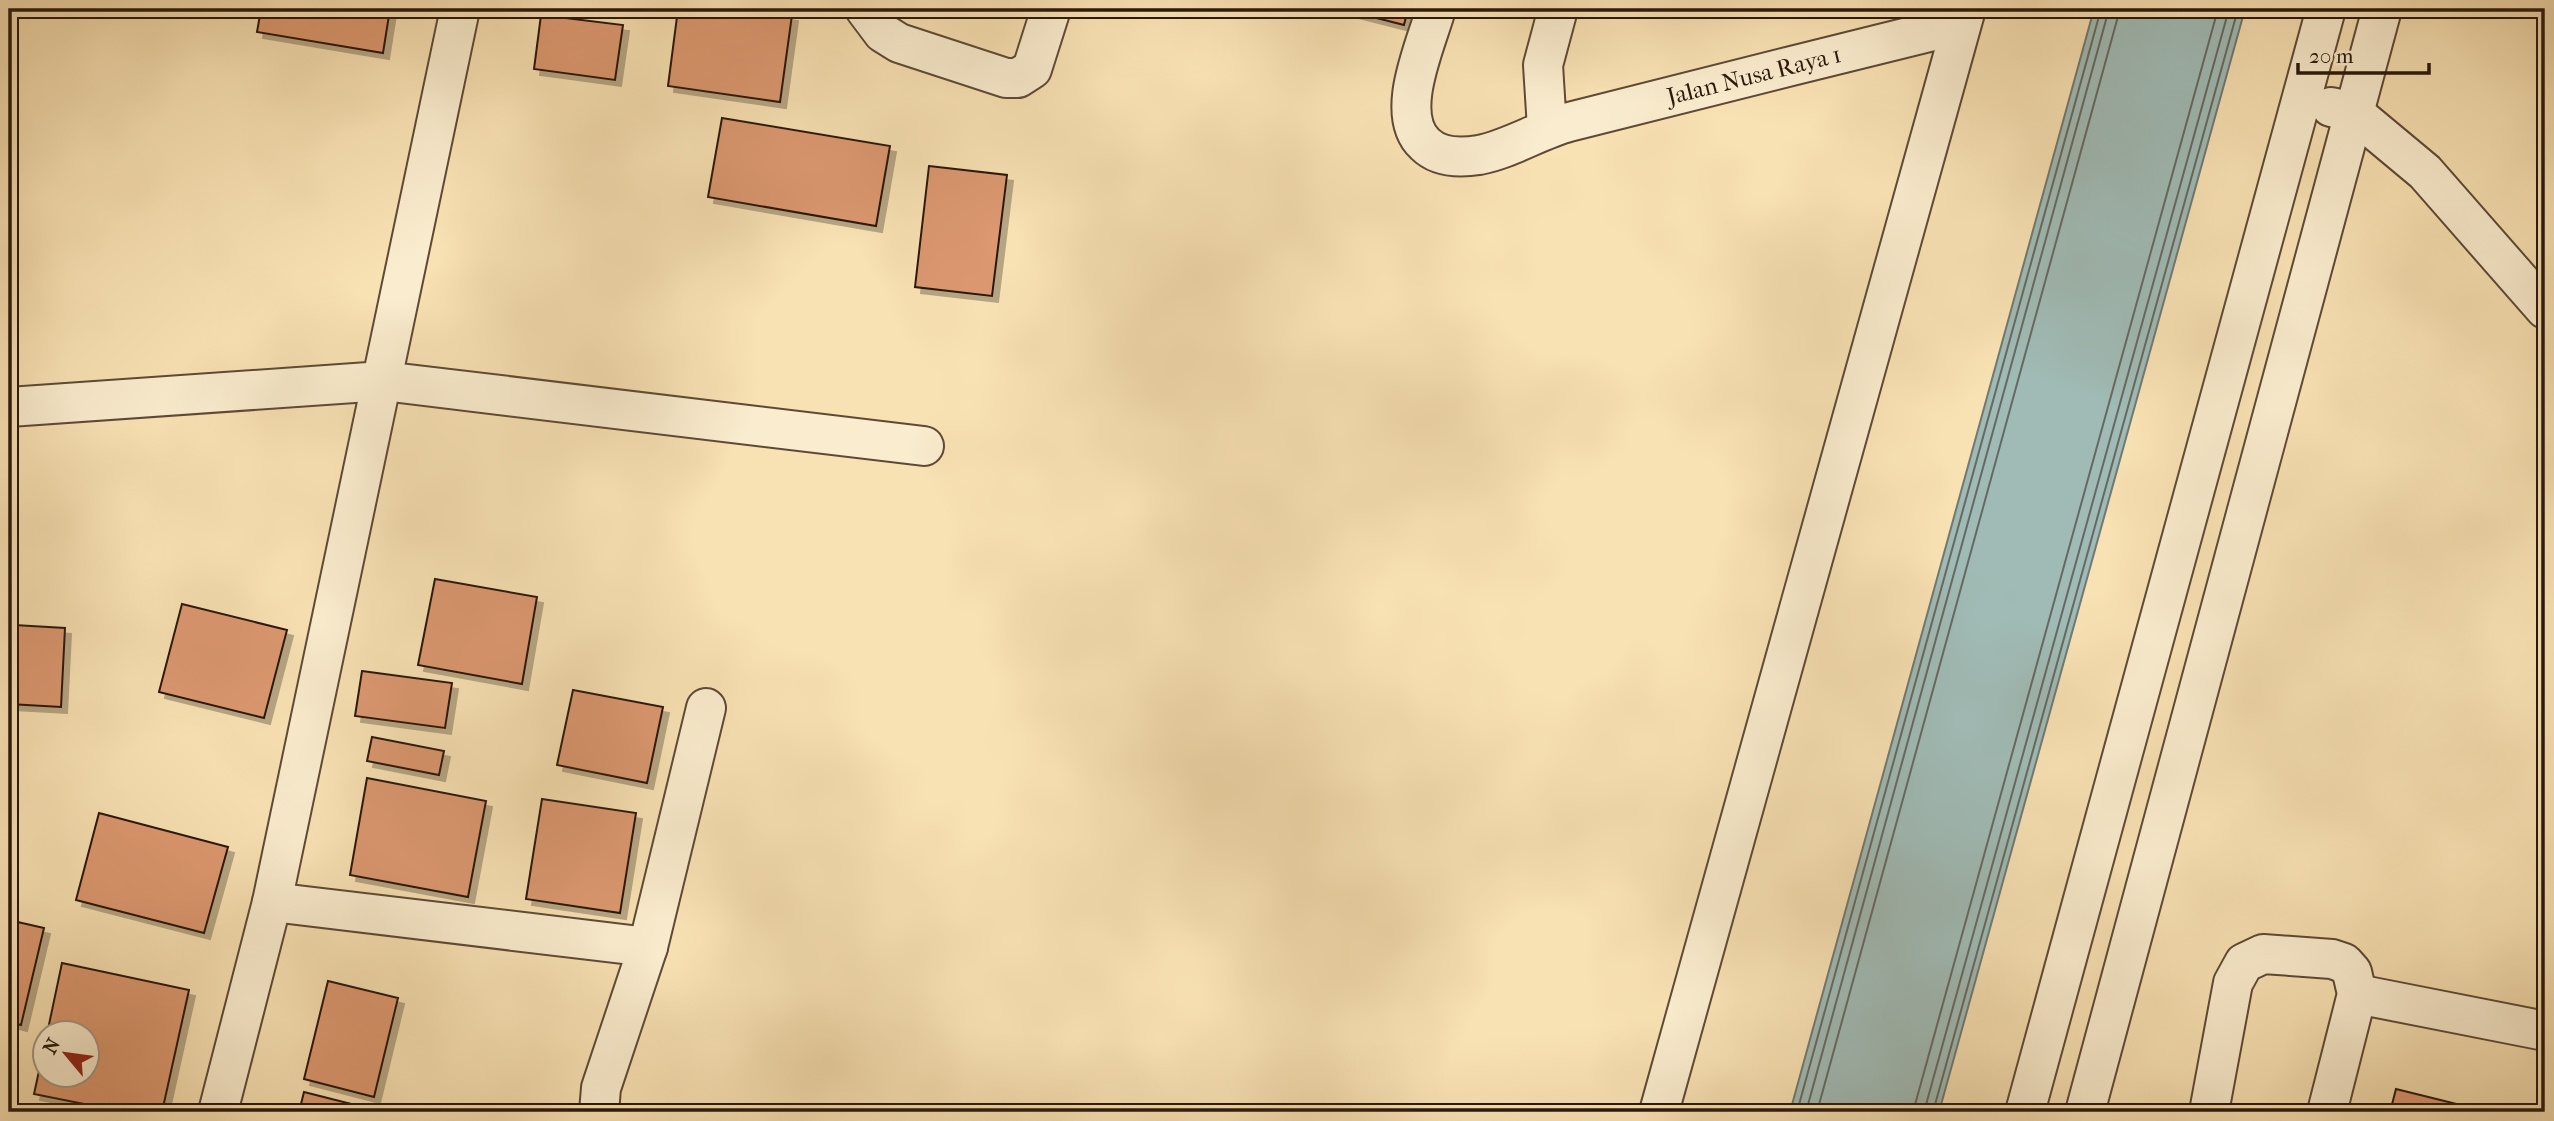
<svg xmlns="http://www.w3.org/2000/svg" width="2554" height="1121" font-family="'IM FELL French Canon',serif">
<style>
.water{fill:#a0bbb6;stroke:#707a72;stroke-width:2}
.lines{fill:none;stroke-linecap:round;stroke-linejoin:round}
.shore{stroke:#646a62;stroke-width:2}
.building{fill:#dc986f;stroke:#29180d;stroke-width:2;filter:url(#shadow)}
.minor-casing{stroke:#5d4a36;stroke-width:42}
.minor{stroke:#faecce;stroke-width:38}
.labels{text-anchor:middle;stroke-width:7;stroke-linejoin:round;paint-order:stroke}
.street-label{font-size:24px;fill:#29180d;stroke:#faecce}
</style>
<defs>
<filter id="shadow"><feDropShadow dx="6" dy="6" stdDeviation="0" flood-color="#0004"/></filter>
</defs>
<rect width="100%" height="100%" fill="#f8e1b3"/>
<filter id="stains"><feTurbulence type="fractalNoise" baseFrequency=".00286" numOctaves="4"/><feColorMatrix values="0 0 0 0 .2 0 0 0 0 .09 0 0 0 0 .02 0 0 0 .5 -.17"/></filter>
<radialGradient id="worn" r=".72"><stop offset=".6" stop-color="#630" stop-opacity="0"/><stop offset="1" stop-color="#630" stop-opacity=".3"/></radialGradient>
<!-- water -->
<path class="water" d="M2094,9h151l-306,1103h-149z"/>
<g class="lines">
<!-- shore -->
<path class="shore" d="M1797,1112l304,-1103
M1806,1112l303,-1103
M1817,1112l303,-1103
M1913,1112l305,-1103
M1924,1112l305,-1103
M1933,1112l305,-1103"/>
</g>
<!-- building -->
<path class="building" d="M261,9h129l-7,44 -126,-21z
M678,9h67l47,6 -12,87 -112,-16z
M1341,9h67l-4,16z
M541,15l82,10 -8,55 -81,-11z
M722,118l168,28 -14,80 -168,-29z
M929,166l78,9 -15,121 -77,-9z
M435,579l102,18 -15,87 -104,-19z
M182,604l105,26 -23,88 -105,-26z
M14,625l51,3 -4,79 -52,-3z
M362,671l90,12 -7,45 -90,-12z
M573,690l90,17 -16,76 -90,-18z
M372,737l72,14 -5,24 -72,-14z
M367,778l119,23 -18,96 -118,-22z
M542,799l94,14 -16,100 -94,-14z
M99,813l129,34 -24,86 -128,-33z
M9,920l35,8 -23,97 -12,-3z
M62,963l127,27 -27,122h-38l-90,-18 12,-55v37h42v-42h-41z
M328,981l70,17 -24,99 -70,-18z
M2396,1089l93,23h-99z
M304,1092l79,20h-84z"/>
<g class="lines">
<!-- minor casing -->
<g class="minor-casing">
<g id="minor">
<path d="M865,9l18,24 16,10 107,35h12l14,-9 19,-60"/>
<path id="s1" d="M1436,9c-10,36 -43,105 -11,135 14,14 35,14 54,11 31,-6 60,-25 90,-33 131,-33 261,-66 392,-98"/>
<path d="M2331,107l22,5 72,60 120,137"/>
<path d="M1547,128l-4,-63 15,-56"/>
<path d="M9,407l374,-26 541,65"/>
<path d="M272,902l376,45 -47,141 -2,24"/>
<path d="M648,947l58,-239"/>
<path d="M2357,994l188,37"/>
<path d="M218,1112l54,-210 188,-893"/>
<path d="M1659,1112l307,-1103"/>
<path d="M2025,1112l301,-1103"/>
<path d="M2085,1112l297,-1103"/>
<path d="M2209,1112l24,-129 11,-20 19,-9 69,5 12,4 8,9 5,22 -30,118"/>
</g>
</g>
<!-- minor -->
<use href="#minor" class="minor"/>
</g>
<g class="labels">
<!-- street labels -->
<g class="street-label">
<text dy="8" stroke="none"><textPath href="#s1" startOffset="486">Jalan Nusa Raya 1</textPath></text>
</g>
</g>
<!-- margin -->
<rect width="2554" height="1121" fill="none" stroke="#f8e1b3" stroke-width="35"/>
<rect x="10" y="10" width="2533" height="1100" fill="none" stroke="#29180d" stroke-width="3.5"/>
<rect x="18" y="18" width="2519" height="1086" fill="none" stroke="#29180d" stroke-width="2"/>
<!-- north arrow -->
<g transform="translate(66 1054) rotate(299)"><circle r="33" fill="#faecce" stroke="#a69781" stroke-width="2"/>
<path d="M0-5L12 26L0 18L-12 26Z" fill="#8f2418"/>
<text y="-10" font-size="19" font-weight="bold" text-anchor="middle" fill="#29180d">N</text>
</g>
<!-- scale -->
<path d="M2298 63v10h131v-10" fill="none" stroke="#29180d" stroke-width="3.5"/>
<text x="2309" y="63" font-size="21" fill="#29180d" stroke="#faecce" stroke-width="5" paint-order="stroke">20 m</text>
<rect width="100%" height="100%" filter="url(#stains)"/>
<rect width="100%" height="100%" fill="url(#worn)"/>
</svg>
